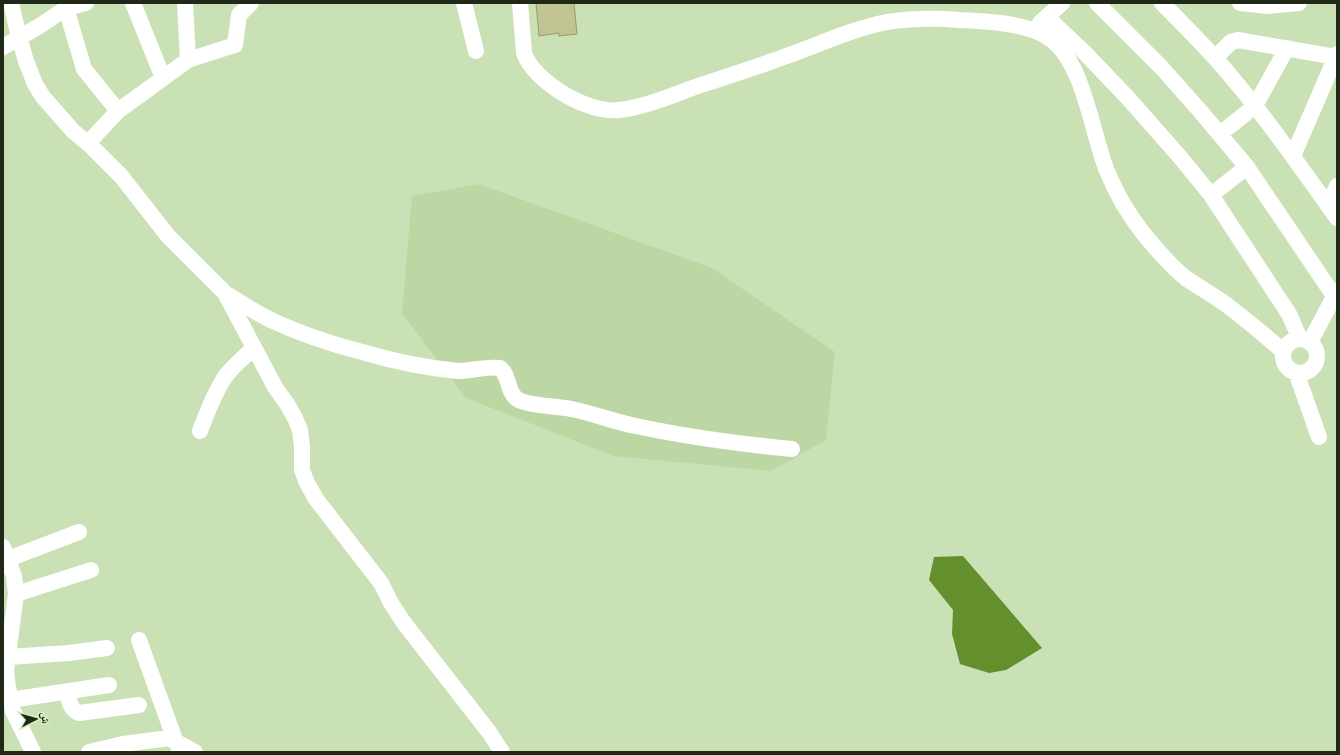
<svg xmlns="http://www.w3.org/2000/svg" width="1340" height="755" font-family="'Source Serif 4','Noto Naskh Arabic',serif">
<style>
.built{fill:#bdd7a4}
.water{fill:#648f2d}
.building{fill:#c1c393;stroke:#9a9b6d}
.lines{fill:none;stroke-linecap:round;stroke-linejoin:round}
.minor{stroke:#fff;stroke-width:16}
</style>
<rect width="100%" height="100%" fill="#cae1b5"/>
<!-- built -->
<path class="built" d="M479,184l233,84 123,84 -9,88 -55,31 -158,-15 -147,-58 -64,-85 10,-117z"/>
<!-- water -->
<path class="water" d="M963,556l79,92 -36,22 -17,3 -29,-9 -8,-30 1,-24 -24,-30 5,-23z"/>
<!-- building -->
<path class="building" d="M536,3h38l3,31 -18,2v-3l-20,3z"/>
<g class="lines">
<!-- minor -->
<path class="minor" d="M11,3l8,34 7,24 9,23 8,13 30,34 19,16 29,29 47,60 57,57 50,94 12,17 8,14 5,12 2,16v24l5,13 9,16 65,84 10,20 13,20 85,109 13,20
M66,3v5l18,61 34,42
M133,3l30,75
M185,3l3,57
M464,3l12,48
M520,3l4,50c10,29 64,61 95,57 27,-3 53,-15 79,-24 28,-9 56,-18 83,-28 35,-12 70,-29 106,-36 25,-4 49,-4 73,-2 25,1 64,3 86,16 38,22 45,96 61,135 9,22 21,43 36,62 13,16 28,34 44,46 15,10 31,19 45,30 18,14 35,28 52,43
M1097,3l65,65 39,44 46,55 87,129
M1162,3c18,18 36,36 53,55 45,50 83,106 122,160
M1240,3l28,3 31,-3
M1047,17l38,36 42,44 53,60 31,38 78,119 11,25
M1040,23l22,-20
M3,47l38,-22 25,-17 20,-5
M1215,58l16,-16 7,-2 98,17
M1220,134l35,-28 32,-58
M88,143l30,-32 70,-51 47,-15 4,-30 12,-12
M1293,156l44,-102
M1211,195l36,-28
M1328,206l9,-20
M225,293c16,10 31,20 48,28 28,13 58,23 89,31 31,9 63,16 96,19 14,0 28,-5 42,-3 10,8 7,24 17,31 10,7 41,7 54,10 22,4 43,13 65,17 51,11 104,18 156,23
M1283 356a17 17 0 1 1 34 0a17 17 0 1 1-34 0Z
M1310,342l27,-51
M1296,372l23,65
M200,431c7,-18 14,-38 25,-54 8,-11 19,-20 29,-29
M3,547l11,29 2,18 -10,77 2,16 5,24 20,41
M8,559l71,-27
M16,594l75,-24
M139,640l36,100 6,12
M8,657l61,-4 38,-5
M67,691c2,9 3,19 12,22l60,-8
M10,700l99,-15
M89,752l34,-8 46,-6 26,14"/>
</g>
<!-- border -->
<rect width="1340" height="755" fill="none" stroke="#202918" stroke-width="8"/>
<!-- north arrow -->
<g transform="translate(36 719) rotate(84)" stroke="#d7efc1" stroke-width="3" paint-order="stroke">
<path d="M0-3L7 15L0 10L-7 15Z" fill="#202918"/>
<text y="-6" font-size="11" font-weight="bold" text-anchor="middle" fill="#202918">ش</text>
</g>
</svg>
